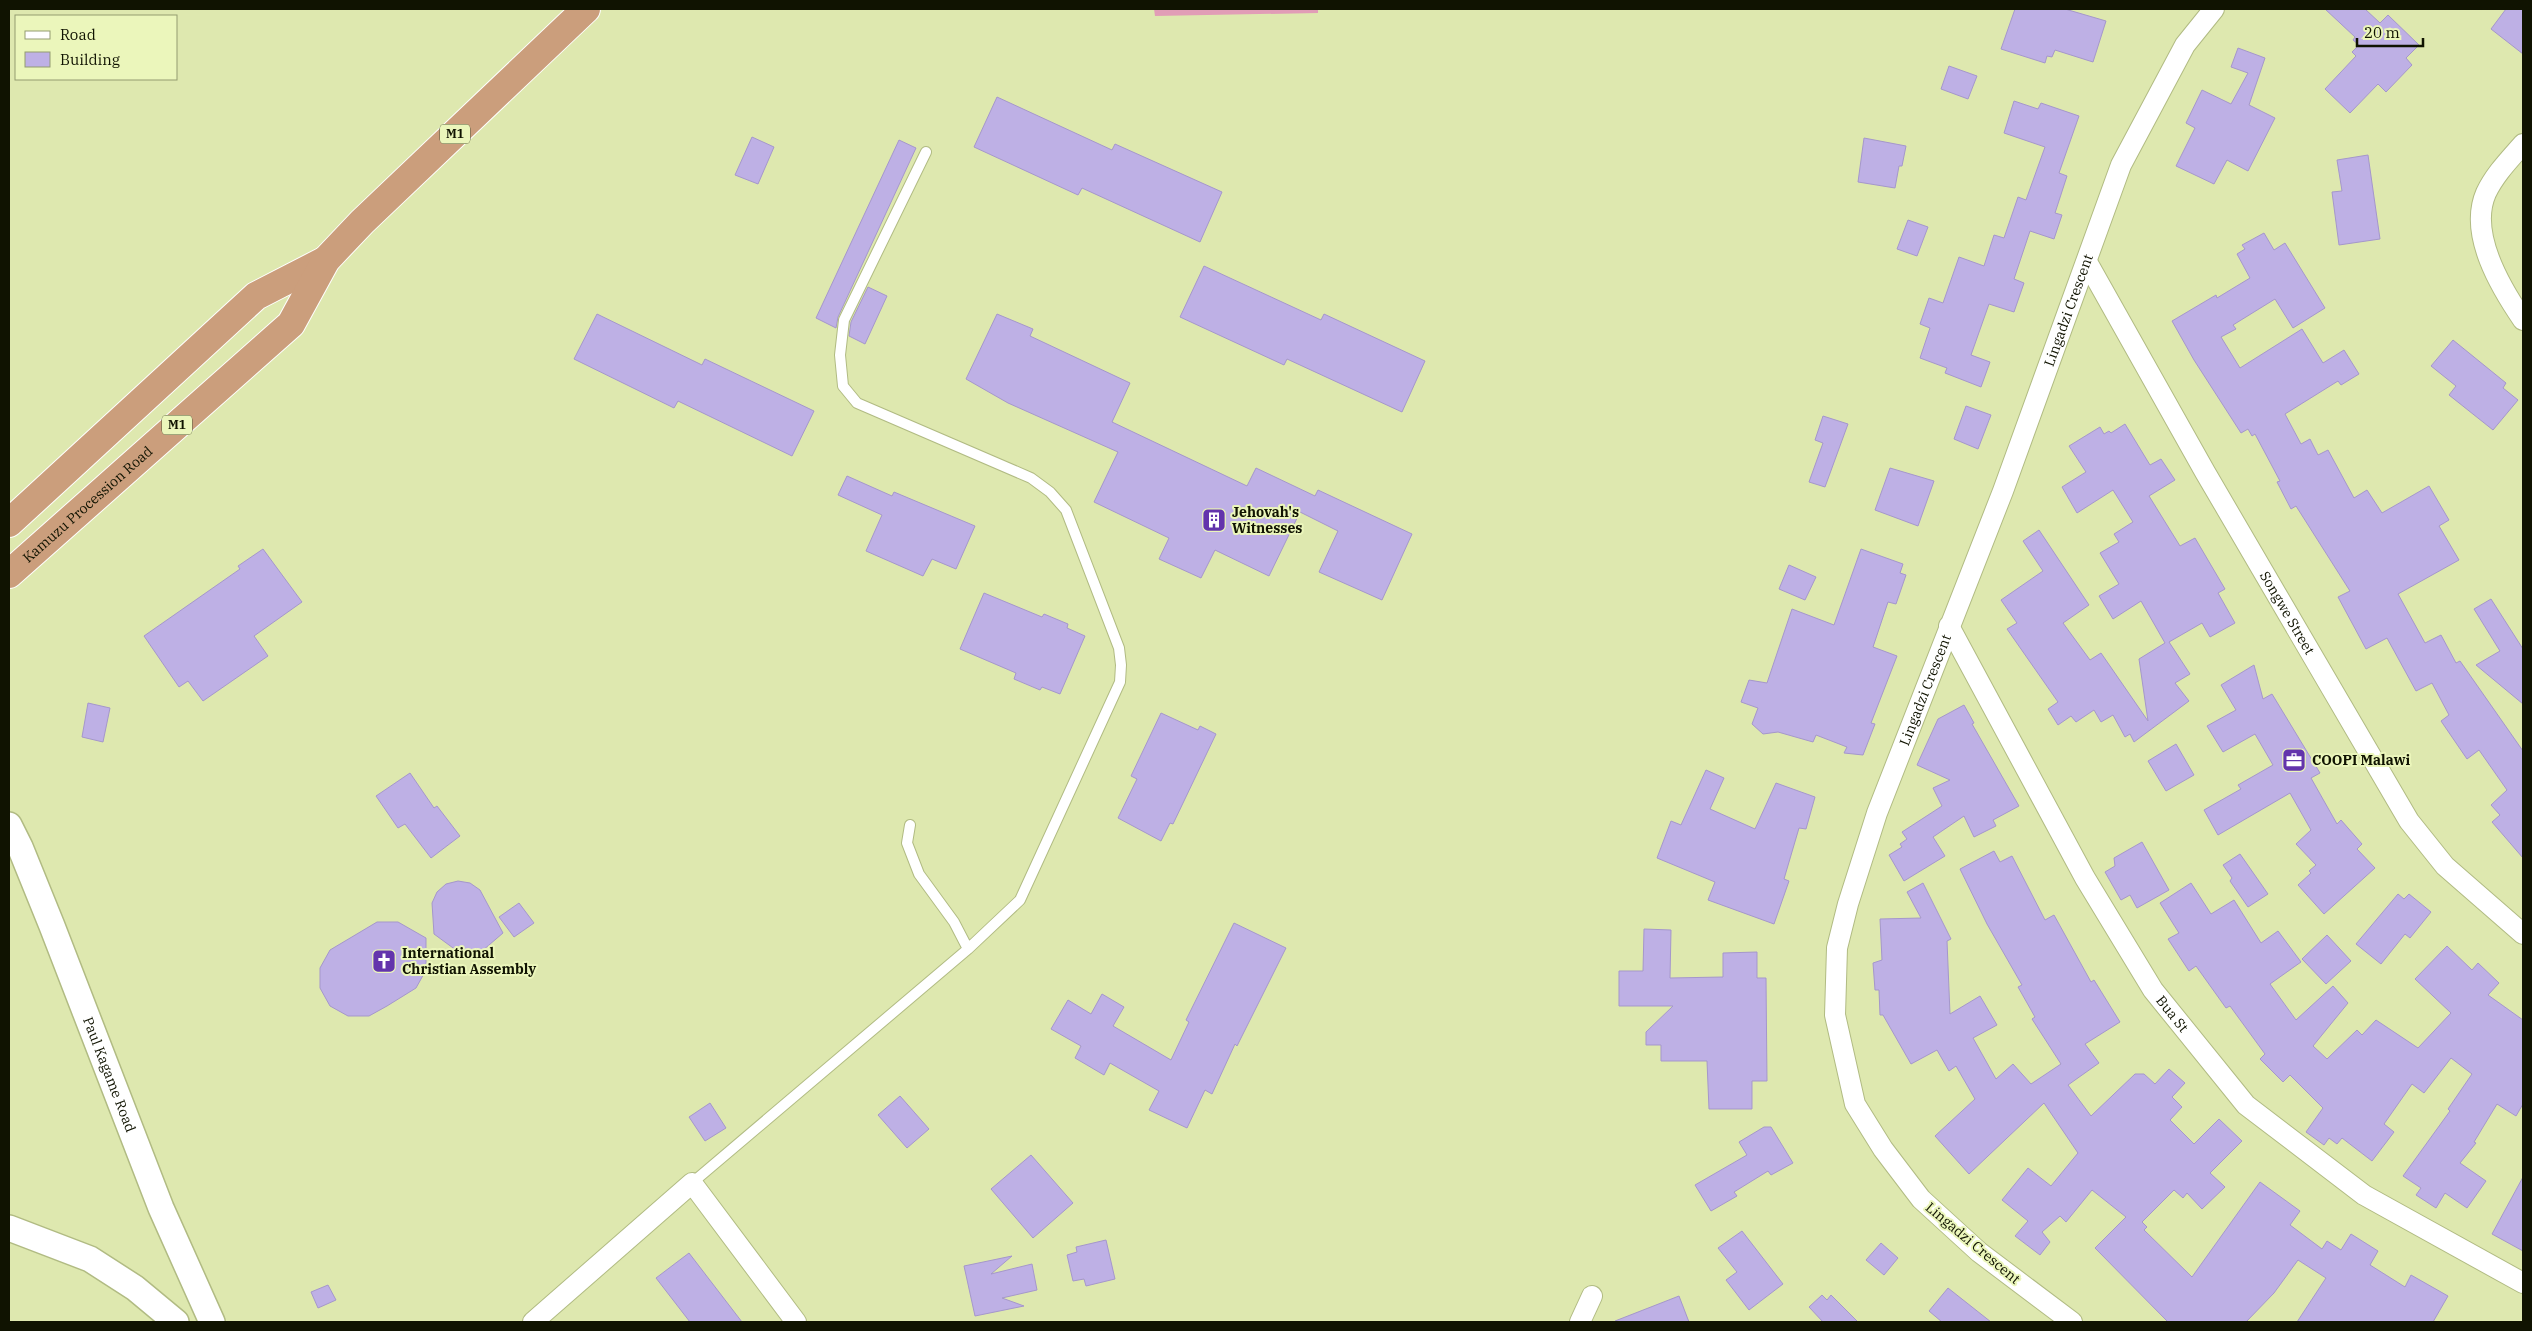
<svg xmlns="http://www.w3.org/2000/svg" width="2532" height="1331" font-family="'IBM Plex Serif',serif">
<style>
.green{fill:#e19db6}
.building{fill:#beb0e5;stroke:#a597cb}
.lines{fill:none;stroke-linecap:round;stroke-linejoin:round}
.service-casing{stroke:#b1bb83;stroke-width:12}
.minor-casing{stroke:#b1bb83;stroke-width:22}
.tertiary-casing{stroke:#b1bb83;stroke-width:28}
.trunk-casing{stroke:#fff;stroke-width:30}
.service{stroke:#fff;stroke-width:10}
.minor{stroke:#fff;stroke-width:20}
.tertiary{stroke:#fff;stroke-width:25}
.trunk{stroke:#cb9e7c;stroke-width:28}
.labels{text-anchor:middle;stroke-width:4;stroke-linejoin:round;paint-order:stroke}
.shield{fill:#ebf6bb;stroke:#525739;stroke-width:1}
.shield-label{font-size:12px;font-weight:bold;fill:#101301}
.street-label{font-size:14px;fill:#101301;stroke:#ebf6bb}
.poi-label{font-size:14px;font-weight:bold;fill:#101301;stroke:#ebf6bb;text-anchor:start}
</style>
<rect width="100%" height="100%" fill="#dee8af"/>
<!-- green -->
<path class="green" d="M1154,9h164v4l-163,3z"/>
<!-- building -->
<path class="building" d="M2015,9h50l41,12 -13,41 -38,-12 -3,7 -5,-1 -2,7 -44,-14z
M2325,9h40l15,14 8,-8 31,30 -13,13 6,7 -26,27 -8,-8 -28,29 -25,-24 31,-33 -4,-4 7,-7 -6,-5 2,-3z
M2506,9h17v45l-32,-25z
M2238,48l27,10 -16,47 26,13 -27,53 -21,-11 -13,24 -38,-18 19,-38 -9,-5 16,-33 29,14 17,-31 -17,-6z
M1949,66l28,10 -9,23 -27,-10z
M997,97l115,53 3,-6 107,48 -22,50 -118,-54 -4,7 -104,-48z
M2014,101l24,8 3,-6 38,13 -20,57 8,3 -12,37 7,2 -8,24 -24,-8 -16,48 10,4 -10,29 -25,-8 -18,51 19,7 -9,25 -36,-14 2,-5 -27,-10 10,-30 -10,-4 9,-26 14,5 16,-46 25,9 10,-31 10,3 14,-41 8,3 19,-53 -41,-14z
M752,137l22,10 -16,37 -23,-9z
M1864,138l42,8 -4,20h-3l-4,22 -37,-6z
M899,140l17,8 -78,169 -2,11 -20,-10z
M2368,155l12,84 -41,6 -7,-53 10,-1 -5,-31z
M1908,220l20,7 -11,29 -20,-7z
M2264,233l10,17 11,-7 40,65 -32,20 -18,-29 -42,26 3,4 -15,8 19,31 62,-39 21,34 21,-13 15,24 -18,11 -3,-4 -53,33 16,30 9,-5 8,16 10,-5 26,48 13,-8 15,23 47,-27 20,34 -10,6 20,34 -61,34 27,49 16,-8 15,28 4,-2 63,90v107l-31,-36 8,-7 -9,-10 16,-15 -28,-40 -12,9 -26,-38 8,-6 -17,-32 -16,8 -29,-53 -21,11 -28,-52 12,-6 -54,-85 -5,3 -14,-27 3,-1 -25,-47 -3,2 -4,-7 -7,4 -47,-73 -22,-39 44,-26 1,3 33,-20 -13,-24 8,-5 -3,-4z
M1204,266l117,54 3,-6 101,47 -23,51 -115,-53 -3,6 -104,-48z
M868,287l19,9 -22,48 -16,-8 2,-14z
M597,314l105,51 3,-6 109,52 -22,45 -114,-55 -4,7 -100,-49z
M997,314l36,15 -3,7 100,47 -18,39 135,64 9,-18 59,28 3,-6 94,44 -30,66 -63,-28 19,-41 -38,-19 -31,64 -54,-26 -14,28 -42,-19 10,-21 -75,-36 24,-50 -110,-49 -42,-24z
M2453,340l53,43 -3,5 15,12 -25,30 -44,-35 7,-9 -25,-20z
M1966,406l25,9 -13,34 -24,-10z
M1823,416l25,8 -23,63 -16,-5 14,-39 -8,-3z
M2125,424l25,41 11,-6 14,21 -26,16 31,50 15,-8 30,51 -7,4 17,30 -25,14 -8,-14 -33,19 21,32 -15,9 14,18 -55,41 -4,-8 -5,3 -12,-22 -12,7 -7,-12 -18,12 -5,-6 -13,9 -10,-16 10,-7 -51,-73 10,-6 -16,-23 42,-29 -20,-30 16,-11 50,75 -26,18 27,37 11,-7 47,68 -9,-62 26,-16 -24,-42 -28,18 -14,-23 20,-12 -19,-31 19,-11 -5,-8 19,-12 -20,-32 -36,23 -15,-26 24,-15 -17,-26 31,-19 4,7 5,-3 2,2z
M1890,468l44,13 -16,45 -43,-16z
M847,476l45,20 2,-4 81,34 -19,43 -24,-10 -9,17 -57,-25 16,-36 -44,-20z
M263,549l39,53 -48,34 14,20 -65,45 -15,-20 -9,6 -35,-51 96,-67 -2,-3z
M1861,549l42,15 -3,9 6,2 -10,29 -8,-2 -15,45 24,9 -26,67 4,1 -12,31 -19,-2 3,-6 -31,-12 -3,7 -35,-10 -15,2 -11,-10 6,-16 -17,-6 8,-22 18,3 25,-74 42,16z
M1789,565l27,12 -11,23 -26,-11z
M984,593l58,24 2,-3 24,10 -1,4 18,8 -25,58 -18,-7 -2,3 -26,-11 2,-6 -56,-24z
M2491,599l32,50v55l-47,-39 24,-14 -26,-42z
M2254,665l9,34 9,-5 48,79 -9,5 26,46 4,-4 21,24 -5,5 18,19 -51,46 -26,-29 13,-12 -2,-2 7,-6 -20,-21 15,-14 -21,-37 -72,42 -14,-25 37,-21 -3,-4 35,-20 -18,-31 -32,18 -16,-26 29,-16 -15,-25z
M88,703l22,5 -7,34 -21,-5z
M1964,705l10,18 -2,1 47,82 -26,14 3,6 -22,11 -10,-21 -31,21 12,19 -41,25 -15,-26 13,-8 -2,-3 7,-5 -5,-7 40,-26 -9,-18 17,-8 -33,-15 21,-46z
M1161,713l37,17 2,-4 16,8 -43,90 -3,-1 -9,18 -43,-23 19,-39 -6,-3z
M2176,744l18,31 -28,16 -18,-30z
M1706,770l18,8 -14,31 45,20 21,-46 39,14 -9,32 -7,-1 -15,51 5,2 -15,43 -66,-24 7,-18 -58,-24 14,-37 10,4z
M410,773l24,35 3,-2 23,30 -29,22 -26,-34 -7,4 -22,-32z
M2142,842l27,48 -32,18 -7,-13 -9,5 -16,-28 10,-6 -1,-8z
M1994,851l6,11 12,-6 33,64 9,-5 37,67 3,-2 26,42 -35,22 14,19 -31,22 23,31 44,-42h9l11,10 14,-15 16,14 -13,14 10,10 -12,13 24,24 25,-25 23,22 -32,32 15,14 -23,22 -15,-16 -4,5 -9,-8 -32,32 5,5 -3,3 48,47 68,-95 40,29 -10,14 32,24 5,-8 14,9 10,-16 27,17 -8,14 35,22 6,-12 37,21 -15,26h-136l29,-44 -28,-18 -24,33 -28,29h-78l-73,-74 31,-31 -34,-27 -26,32 -6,-6 -18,16 8,10 -10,13 -25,-19 13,-15 -26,-21 26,-32 23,18 27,-33 -34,-50 -75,71 -34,-38 40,-37 -19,-33 -7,5 -12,-21 -26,14 -28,-49h-3l-1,-25h-4l-2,-27 9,-3 -2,-41 41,-1 -14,-26 16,-9 28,56 -4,2 3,73 30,-18 17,29 -24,13 23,41 17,-15 18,20 30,-20 -29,-45 3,-2 -17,-30 4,-2 -35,-61 -27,-55z
M2240,854l28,40 -20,13 -18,-26 2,-3 -9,-13z
M458,881l12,2 10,7 23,43 -21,18 -18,5 -30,-22 -2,-31 5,-11 9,-8z
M2191,883l20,31 23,-14 27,43 17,-12 23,31 -31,22 26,36 37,-34 15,17 -35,43 14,13 30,-29 5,5 14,-15 42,28 33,-35 -36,-34 32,-33 25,24 6,-7 21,20 -11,12 35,25v84l-7,12 -19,-12 -23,38 2,1 -16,20 26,18 -19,27 -22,-15 -9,15 -20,-13 5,-7 -18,-12 47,-65 -2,-2 24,-35 -21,-16 -27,35 -12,-9 -28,40 10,8 -22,29 -30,-23 -5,6 -8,-6 -5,7 -18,-13 17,-24 -33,-33 -7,7 -23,-23 5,-5 -35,-48 -4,2 -30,-42 -7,5 -21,-32 11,-6 -19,-30z
M2398,894l6,5 5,-5 22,18 -21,26 -5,-4 -24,30 -25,-20z
M519,903l15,20 -20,14 -15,-20z
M377,922h21l28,16v32l-10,18 -29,18 -18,10h-21l-18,-10 -10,-18v-20l10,-18z
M1234,923l52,25 -49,98 -2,-2 -23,50 -7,-4 -18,38 -38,-18 10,-19 -49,-28 -6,12 -29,-17 6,-12 -30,-17 17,-29 23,14 11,-20 22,13 -11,19 58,34 18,-38 -3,-2z
M1644,929l27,1 -1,48 53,-1v-24l34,-1v26h9l1,103h-15v28h-43l-2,-48h-46v-16h-15v-13l27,-26h-54v-35h24z
M2327,935l24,26 -25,23 -24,-25z
M900,1096l29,33 -22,19 -29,-33z
M710,1103l16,25 -21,13 -16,-24z
M1764,1127h7l22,36 -22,12 -3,-4 -34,21 3,4 -26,15 -16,-26 52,-30 -8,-13z
M1031,1155l42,48 -40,35 -42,-49z
M2523,1177v74l-31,-17z
M1742,1231l41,53 -34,26 -23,-30 11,-8 -19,-24z
M1106,1240l9,39 -29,7 -2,-7 -11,2 -6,-26 10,-3 -1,-5z
M1881,1243l17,15 -14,17 -18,-15z
M689,1253l53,69h-52l-34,-44z
M1012,1256l-21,18 41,-10 5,26 -35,8 22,8 -49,10 -11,-50z
M328,1285l8,15 -18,8 -7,-16z
M1948,1288l43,34h-49l-13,-11z
M1822,1295l5,5 4,-5 27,27h-35l-14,-15z
M1679,1296l10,26h-74v-1z"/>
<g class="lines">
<!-- service casing -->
<g class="service-casing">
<path id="service" d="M910,825l-3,18 12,31 35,48 14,27
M692,1183l276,-234 52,-49 100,-218 1,-17 -2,-17 -53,-138 -16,-18 -19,-14 -174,-75 -14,-17 -3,-31 4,-35 82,-168"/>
</g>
<!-- minor casing -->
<g class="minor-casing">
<g id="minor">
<path d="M2523,144c-13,15 -28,30 -37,49 -18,41 15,95 37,127"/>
<path id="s1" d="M2087,262l118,210 204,349 36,45 78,68"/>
<path id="s2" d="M1949,626l136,252 68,112 93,115 118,90 159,88"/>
<path d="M533,1322l159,-139 104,139"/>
<path d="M1580,1322l12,-26"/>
<path id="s3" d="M2072,1322l-93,-70 -58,-53 -38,-50 -28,-45 -20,-89 2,-67 11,-44 29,-91 126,-322 118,-326 64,-120 29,-36"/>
</g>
</g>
<!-- tertiary casing -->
<g class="tertiary-casing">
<g id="tertiary">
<path id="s4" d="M9,825l11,22 32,79 109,282 51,114"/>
<path d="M9,1228l81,31 45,29 41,34"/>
</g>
</g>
<!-- trunk casing -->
<g class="trunk-casing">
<g id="trunk">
<path d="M9,523l247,-227 70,-36"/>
<path id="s5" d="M9,574l282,-250 35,-64 36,-38 224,-213"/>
</g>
</g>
<!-- service -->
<use href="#service" class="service"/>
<!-- minor -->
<use href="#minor" class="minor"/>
<!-- tertiary -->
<use href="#tertiary" class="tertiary"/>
<!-- trunk -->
<use href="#trunk" class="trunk"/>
</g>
<!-- icons -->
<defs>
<g id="building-square" transform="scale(1.25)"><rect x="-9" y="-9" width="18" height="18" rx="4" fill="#6334ac" stroke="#ebf6bb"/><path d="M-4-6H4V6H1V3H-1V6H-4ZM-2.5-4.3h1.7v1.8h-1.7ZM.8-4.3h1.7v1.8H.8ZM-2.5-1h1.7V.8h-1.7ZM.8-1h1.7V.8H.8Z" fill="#fff"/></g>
<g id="office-square" transform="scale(1.25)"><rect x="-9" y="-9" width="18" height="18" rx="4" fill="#6334ac" stroke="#ebf6bb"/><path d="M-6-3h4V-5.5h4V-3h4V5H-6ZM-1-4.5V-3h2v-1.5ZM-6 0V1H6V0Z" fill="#fff"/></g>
<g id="church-square" transform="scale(1.25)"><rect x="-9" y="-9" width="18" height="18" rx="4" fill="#6334ac" stroke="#ebf6bb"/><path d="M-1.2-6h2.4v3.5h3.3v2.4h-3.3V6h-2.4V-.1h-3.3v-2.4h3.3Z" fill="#fff"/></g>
</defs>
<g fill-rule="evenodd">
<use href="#building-square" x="1214" y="520"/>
<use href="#office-square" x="2294" y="760"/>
<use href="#church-square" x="384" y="961"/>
</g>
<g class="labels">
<!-- shield labels -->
<g class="shield">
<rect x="440" y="124.5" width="30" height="19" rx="4"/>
<rect x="162" y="415.5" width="30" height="19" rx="4"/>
</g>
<g class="shield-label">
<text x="455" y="138">M1</text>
<text x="177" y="429">M1</text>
</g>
<!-- street labels -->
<g class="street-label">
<text dy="5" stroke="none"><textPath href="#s3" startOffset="1148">Lingadzi Crescent</textPath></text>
<text dy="5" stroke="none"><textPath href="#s5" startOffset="105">Kamuzu Procession Road</textPath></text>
<text dy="5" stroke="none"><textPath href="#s1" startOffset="404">Songwe Street</textPath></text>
<text dy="5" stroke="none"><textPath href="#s3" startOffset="742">Lingadzi Crescent</textPath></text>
<text dy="5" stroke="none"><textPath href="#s2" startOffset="448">Bua St</textPath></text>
<text dy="5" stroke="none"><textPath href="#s4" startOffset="269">Paul Kagame Road</textPath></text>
<text transform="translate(1973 1243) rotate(40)" y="5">Lingadzi Crescent</text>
</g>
<!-- poi labels -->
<g class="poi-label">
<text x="1232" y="517">Jehovah's<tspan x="1232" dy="16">Witnesses</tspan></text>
<text x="2312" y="765">COOPI Malawi</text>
<text x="402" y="958">International<tspan x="402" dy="16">Christian Assembly</tspan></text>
</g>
</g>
<!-- border -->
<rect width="2532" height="1331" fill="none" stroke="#101301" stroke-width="20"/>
<!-- legend -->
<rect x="15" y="15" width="162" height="65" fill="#ebf6bb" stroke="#939b71"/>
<rect x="25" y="31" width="25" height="8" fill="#ffffff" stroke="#939b71"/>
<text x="60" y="40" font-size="15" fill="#101301">Road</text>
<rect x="25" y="52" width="25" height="15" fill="#beb0e5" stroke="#939b71"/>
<text x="60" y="65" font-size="15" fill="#101301">Building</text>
<!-- scale -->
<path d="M2357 38v8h66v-8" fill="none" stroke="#101301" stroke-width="2.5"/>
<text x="2364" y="38" font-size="15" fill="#101301" stroke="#ebf6bb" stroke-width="4" paint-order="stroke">20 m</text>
</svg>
